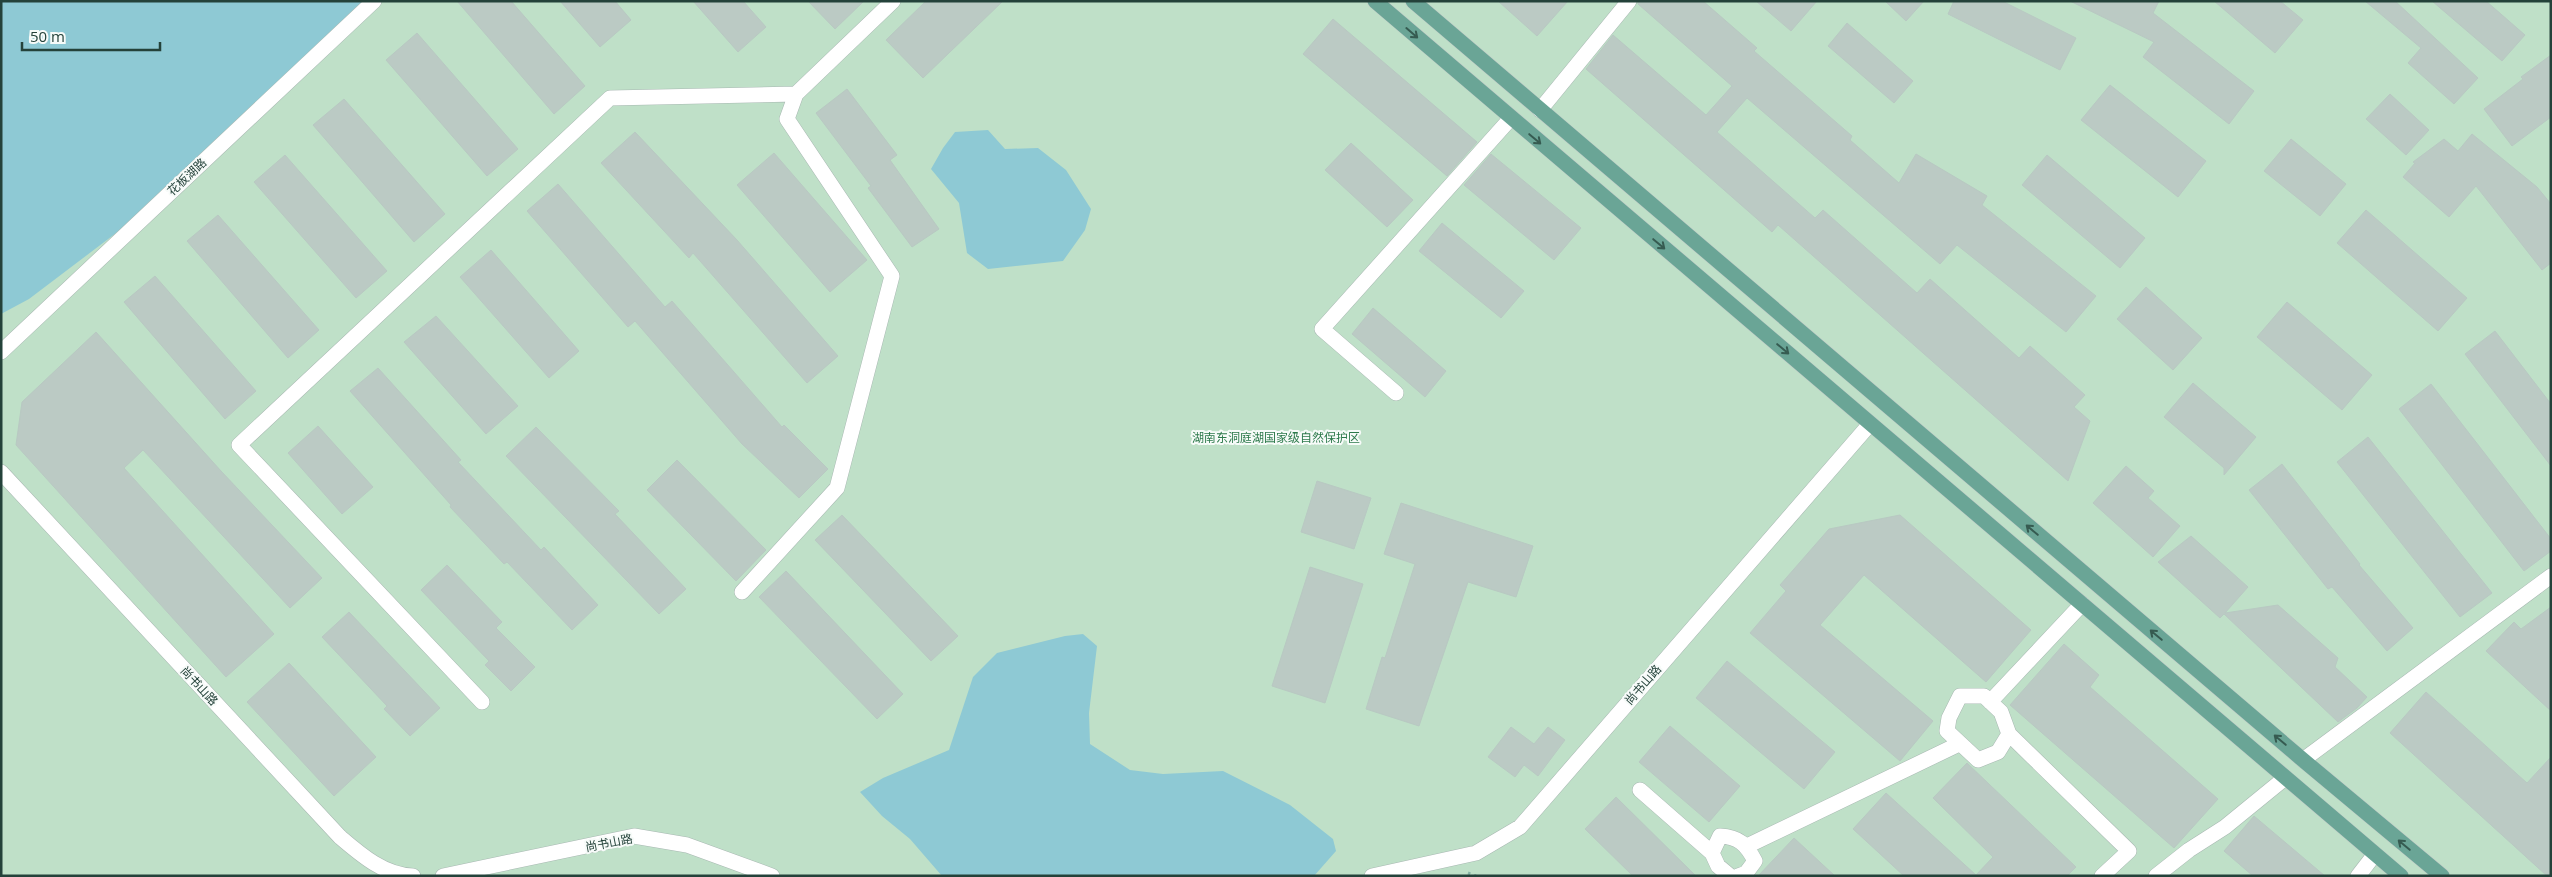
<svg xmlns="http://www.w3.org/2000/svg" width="2552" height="877" font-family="'Open Sans','Noto Sans SC',sans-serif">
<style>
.green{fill:#bfe0c8}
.water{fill:#8ec9d4}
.building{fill:#bbcac4;stroke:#b8c9c2}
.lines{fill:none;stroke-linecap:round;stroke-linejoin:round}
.minor-casing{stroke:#a8b8b2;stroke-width:16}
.major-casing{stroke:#c2cac8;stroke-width:16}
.path{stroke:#86b3a5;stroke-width:3;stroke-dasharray:2.5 4;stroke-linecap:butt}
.minor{stroke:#fff;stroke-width:15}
.major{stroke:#6aa596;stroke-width:15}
.oneway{stroke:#365b51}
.labels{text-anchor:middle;stroke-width:4;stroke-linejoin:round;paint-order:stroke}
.street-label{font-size:12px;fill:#24423a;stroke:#f7fbf9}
.park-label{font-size:12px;fill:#2d7a4b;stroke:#f7fbf9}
</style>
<rect width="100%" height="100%" fill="#e6efeb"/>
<!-- green -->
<path class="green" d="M1,1h2550v875h-2550z"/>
<!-- water -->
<path class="water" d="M1,1h366l-239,223 -99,75 -28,15z
M988,130l17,19 33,-1 28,22 25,39 -6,21 -22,31 -75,8 -21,-16 -8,-50 -28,-34 12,-21 12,-16z
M1083,634l14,12 -8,67 1,31 40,26 33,4 60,-3 67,34 43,34 3,12 -22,25h-372l-32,-37 -28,-23 -22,-24 23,-14 66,-28 24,-73 24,-24 68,-17z"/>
<!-- building -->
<path class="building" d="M457,1h54l74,85 -31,28z
M560,1h55l16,19 -31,27z
M693,1h50l23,26 -28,25z
M808,1h56l-29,28z
M926,1h77l-80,77 -37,-38z
M1498,1h70l-31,35z
M1638,1h65l54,47 -3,3 98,85 -2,4 49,43 17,-29 71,42 -5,9 114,91 -30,36 -109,-87 -17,19 -193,-166 -30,34 98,86 8,-8 94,83 13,-14 89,79 11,-12 55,49 -11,12 16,14 -22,60 -290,-256 -6,7 -186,-163 27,-34 93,80 26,-29 -94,-82z
M1756,1h61l-26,30z
M1885,1h39l-18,20z
M1954,1h48l74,37 -16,32 -112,-56z
M2070,1h89l-6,12 101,78 -25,33 -86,-67 11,-15z
M2214,1h66l23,19 -28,33z
M2365,1h30l83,77 -24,26 -46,-41 13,-15z
M2432,1h54l39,34 -23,26z
M1333,19l144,123 -30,34 -144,-122z
M1847,23l66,58 -19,22 -66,-57z
M417,33l101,116 -31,27 -101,-116z
M2551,55v62l-39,29 -28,-37 39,-30 -2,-2z
M2110,85l96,76 -28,36 -97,-77z
M847,89l50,66 -7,5 49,69 -27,18 -44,-59 3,-2 -55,-73z
M2390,94l39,36 -23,25 -40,-36z
M344,99l101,115 -31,28 -101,-117z
M635,132l102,108 101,116 -31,27 -114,-130 -4,5 -88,-95z
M2472,134l65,53 14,17v59l-9,7 -66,-84 -27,31 -46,-40 12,-14 -2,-1 31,-23 14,12z
M2291,139l55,45 -26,32 -56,-45z
M1351,143l62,57 -26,27 -62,-57z
M774,153l93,107 -37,32 -93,-107z
M1491,154l90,74 -27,32 -90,-75z
M285,155l102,116 -31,27 -102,-116z
M2047,155l98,83 -25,30 -98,-83z
M558,184l107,123 7,-6 110,126 2,-2 44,44 -29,29 -57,-54 -107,-123 -7,6 -101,-116z
M2366,210l101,88 -29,33 -101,-88z
M218,215l101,115 -31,28 -101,-117z
M1442,223l82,68 -23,27 -82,-67z
M491,250l88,101 -30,27 -89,-101z
M155,276l101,115 -31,28 -101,-117z
M2146,287l56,51 -29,32 -56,-51z
M2287,302l85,73 -30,35 -85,-73z
M1373,308l73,63 -21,26 -73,-63z
M436,316l82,90 -32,28 -82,-92z
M2495,331l56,73v62l-86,-112z
M96,332l125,139 101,107 -32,30 -147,-158 -19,18 150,166 -48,43 -210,-232 6,-43z
M378,368l83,92 -3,2 83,88 3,-3 54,58 -26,25 -65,-68 -3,2 -54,-57 1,-2 -101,-114z
M2193,383l63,54 -32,38v-7l-60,-51z
M2431,384l120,155v12l-27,20 -125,-162z
M318,426l55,61 -31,27 -54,-61z
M536,427l83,84 -4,3 71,75 -27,25 -153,-158z
M2368,437l124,156 -32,24 -123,-155z
M677,460l89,90 -30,31 -89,-91z
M2282,464l78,100 -1,1 54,63 -26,23 -55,-64 -4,2 -79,-99z
M2126,466l28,25 -6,7 32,28 -27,31 -60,-54z
M1317,481l54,17 -17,51 -53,-17z
M1401,503l132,43 -17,51 -48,-15 -49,144 -53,-17 16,-52 3,1 30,-94 -31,-10z
M842,515l116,121 -27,25 -116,-121z
M1900,515l131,115 -45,52 -122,-107 -44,50 113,96 -33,40 -150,-128 36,-42 -6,-6 49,-56z
M2191,536l57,51 -23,26 53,-8 60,53 -3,9 32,30 -10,11 -19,14 -114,-108 -4,4 -62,-56z
M447,565l55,57 -6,6 39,39 -24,24 -26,-26 4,-4 -68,-71z
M1310,567l53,17 -38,119 -53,-17z
M786,571l117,123 -26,25 -118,-122z
M2551,607v104l-65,-60 28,-29 7,7z
M349,612l91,96 -30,28 -26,-27 3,-3 -65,-69z
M2064,644l35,31 -9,12 128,112 -44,49 -164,-143z
M1727,661l108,91 -31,37 -108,-91z
M289,663l87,94 -42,39 -87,-94z
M2426,692l101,91 24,-26v119h-4l-157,-143z
M1670,726l70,60 -31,36 -70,-60z
M1511,727l23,17 14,-17 17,13 -27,36 -14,-11 -9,12 -27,-20z
M1967,763l109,104 -9,9h-163l-51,-47 33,-36 90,82 17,-18 -60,-59z
M1616,797l80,79h-63l-48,-47z
M2254,816l71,60h-72l-29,-25z
M1794,838l41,38h-77z"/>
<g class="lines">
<!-- minor casing -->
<g class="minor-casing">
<path id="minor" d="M1540,110l89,-109
M1,352l373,-351
M1396,393l-74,-64 189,-211
M1,472l339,365c21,18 44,38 73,39
M742,592l95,-104 55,-212 -105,-157 9,-25
M482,702l-243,-257 371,-347 186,-4 97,-93
M1990,702l92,-98
M2009,734l-11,18 -20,8 -31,-29 2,-13 11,-22h24l17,16 8,22 120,117 -27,25
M2303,760l248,-184
M1640,790l72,63 6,13 12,10
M1747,846l212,-102
M1712,853l8,-17c19,1 26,8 35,25l-9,12 -8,3
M443,876l191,-40 53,9 85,31
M1372,876l104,-23 44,-26 350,-403
M2156,876l33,-26 36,-23 60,-49
M2358,876l17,-22"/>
</g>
<!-- major casing -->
<g class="major-casing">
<path id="major" d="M1375,1l1026,875
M1413,1l890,759 139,116"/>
</g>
<!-- path -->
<path class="path" d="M1468,873l8,3"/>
<!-- minor -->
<use href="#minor" class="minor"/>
<!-- major -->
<use href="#major" class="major"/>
</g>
<!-- one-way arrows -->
<defs><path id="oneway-shaft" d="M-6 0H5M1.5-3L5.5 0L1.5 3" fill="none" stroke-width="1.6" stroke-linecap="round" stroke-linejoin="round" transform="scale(1.25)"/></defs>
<g class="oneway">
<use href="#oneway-shaft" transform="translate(1412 33) rotate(41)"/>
<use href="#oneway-shaft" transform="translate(1535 139) rotate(40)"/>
<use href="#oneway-shaft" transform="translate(1659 244) rotate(40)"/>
<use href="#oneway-shaft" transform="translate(1783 349) rotate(40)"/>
<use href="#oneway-shaft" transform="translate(2032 530) rotate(-140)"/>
<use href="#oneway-shaft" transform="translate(2156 635) rotate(-140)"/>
<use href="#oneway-shaft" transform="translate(2280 740) rotate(-140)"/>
<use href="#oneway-shaft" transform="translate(2404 845) rotate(-140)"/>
</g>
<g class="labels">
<!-- street labels -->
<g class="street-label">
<text transform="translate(187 177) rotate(-43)" y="4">花板湖路</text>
<text transform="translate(1643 685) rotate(-49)" y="4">尚书山路</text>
<text transform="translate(199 686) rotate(47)" y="4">尚书山路</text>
<text transform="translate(609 843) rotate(-11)" y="4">尚书山路</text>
</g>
<!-- park labels -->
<g class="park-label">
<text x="1276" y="442">湖南东洞庭湖国家级自然保护区</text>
</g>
</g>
<!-- border -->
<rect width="2552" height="877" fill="none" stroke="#24423a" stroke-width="5"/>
<!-- scale -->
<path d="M22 42v8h138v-8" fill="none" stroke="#24423a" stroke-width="2.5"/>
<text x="30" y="42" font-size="15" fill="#24423a" stroke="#f7fbf9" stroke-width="4" paint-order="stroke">50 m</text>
</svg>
